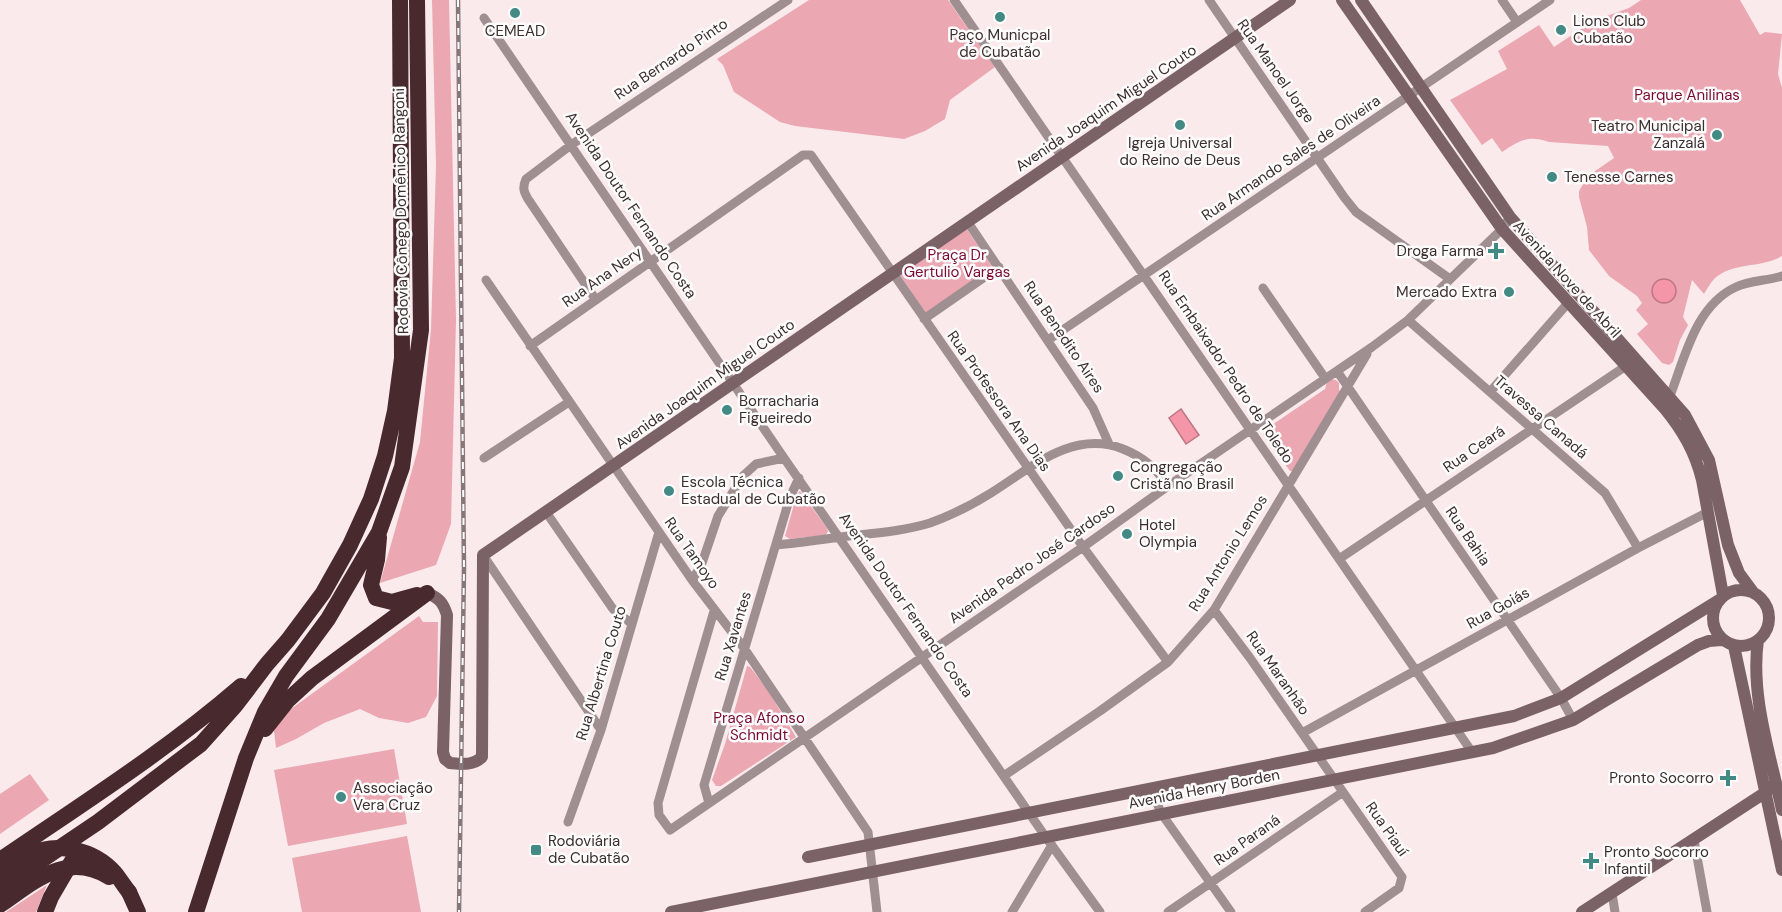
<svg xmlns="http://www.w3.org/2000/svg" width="1782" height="912" font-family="'DM Sans',sans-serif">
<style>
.green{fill:#eba7b2}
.water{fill:#f496a7;stroke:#bd7683;stroke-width:1.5}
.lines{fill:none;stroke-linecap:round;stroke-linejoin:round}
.street{stroke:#a08f91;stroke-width:9}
.secondary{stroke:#7a6266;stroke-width:12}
.highway{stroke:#47292e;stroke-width:16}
.rail-casing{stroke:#867779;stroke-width:4.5}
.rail{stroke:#fcfcfc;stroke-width:2;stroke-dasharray:7;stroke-linecap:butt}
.highway-bridge{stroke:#47292e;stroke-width:16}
.poi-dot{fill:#438984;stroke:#fcfcfc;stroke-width:2}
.labels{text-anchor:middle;stroke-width:5;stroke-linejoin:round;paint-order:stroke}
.poi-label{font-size:15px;fill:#3c2d2f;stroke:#fcfcfc;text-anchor:start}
.street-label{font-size:15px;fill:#3c2d2f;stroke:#fcfcfc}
.park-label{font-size:15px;fill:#7b0a32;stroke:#fcfcfc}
</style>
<rect width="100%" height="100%" fill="#faeaec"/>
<!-- green -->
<path class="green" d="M432,0h17l7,320 -5,204 -15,41 -56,18 40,-141 11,-113 5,-163z
M809,0h139l47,67 -45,33 -5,19 -20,12 -21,8 -109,-13 -15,-4 -46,-30 -11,-27 -6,-6z
M1641,0h99l20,35 5,-3 17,2 -4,40 4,14v168c-20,12 -49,6 -67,22 -4,4 -8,11 -11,16l-12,-14 -9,37 5,8 -8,15 -7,22 -4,3 -7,-2 -25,-29 11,-10 -12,-14 6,-7 -5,-7 -28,-20 -20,-26 -2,-23 -8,-30v-6l9,-15 26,-18 -6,-12 -59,-4c-21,-7 -29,-2 -47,10l-10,-14 -10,7 -32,-45 57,-31 -9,-18 41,-26 15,22 39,-26 36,-13z
M966,228l27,40 -67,46 -26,-39z
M1331,379l5,1 3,3v7l2,2 -46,79h-5l-27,-36v-4l62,-42 2,-7z
M800,491l26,36 2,4 -2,4 -36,4 -5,-3 12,-42z
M419,616l4,6h15l-1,74 -11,21 -18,6 -29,-5 -19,-9 -36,14 -28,16 -20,9 -3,-26z
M747,666l3,1 17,22 29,48 -75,49h-5l-4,-6 13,-36z
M394,749l13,75 -119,22 -14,-76z
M30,774l19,26 -49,34v-40z
M407,836l14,76h-119l-10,-54z
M47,885l-11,27h-30z"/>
<!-- water -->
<path class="water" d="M1652 291a12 12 0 1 1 24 0a12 12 0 1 1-24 0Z
M1181,409l18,26 -13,9 -17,-26z"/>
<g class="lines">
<!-- street -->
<path class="street" d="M954,0l518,752
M1209,0l135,197 12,15 94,67
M1502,0l15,22
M484,18l300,440 261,378 55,76
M967,221l126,187 16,36
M486,280l206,300 52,68 124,184 9,80
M1263,288l62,90
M596,300l-68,-101c-4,-7 -6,-11 -2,-20l45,-34 217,-145
M924,319l75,-52
M1408,320l197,173 33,55
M1048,340l502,-340
M530,346l273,-191h8l272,392 85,115
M1337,371l224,327 12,22
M1490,392l78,-89
M1668,401c16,-39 26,-95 68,-114 14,-7 31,-6 46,-11
M484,458l85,-56
M546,512l67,97 19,15
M776,545c25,-2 49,-6 73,-9 27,-3 55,-5 81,-13 22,-8 42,-18 61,-30 40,-25 82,-64 132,-44 20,8 33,19 45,37
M483,555l118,175
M1339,559l287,-193
M692,580l9,-14 17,-50 25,-40 13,-12 28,-6
M1214,610l36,48 152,219 -3,11 -34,24
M714,611l-56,192 1,12 11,15 413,-283 85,-61 204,-139 36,-27 94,-91 8,-12
M1302,733l336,-185 70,-36
M1005,775l95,-64 68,-49 46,-52 153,-256
M1151,788l10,25 70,99
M709,803l-5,-18 86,-288 9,-19
M568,822l33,-92 58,-198
M1694,840l13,72
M1612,893l3,19
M1012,912l40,-67
M1168,912l175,-120"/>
<!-- secondary -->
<path class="secondary" d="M1342,0l160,229 163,180c18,22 30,43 37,71l21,115
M1361,0l149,217 175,198 24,45 19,85 11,28 14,19
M1713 618a28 28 0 1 1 56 0a28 28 0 1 1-56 0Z
M427,593c12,5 16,9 20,22l-4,137 2,7 5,4c11,1 23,3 32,-6l1,-202 807,-555
M1758,640c-8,56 13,116 24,170
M1734,646l48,224
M808,857l706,-141 47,-18 158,-98
M671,912l822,-164 80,-28 125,-75 11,-4 13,-1
M1582,912l184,-120 10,-9"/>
<!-- highway -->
<path class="highway" d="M379,537l-2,23 -6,25 5,13 16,4 25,-7
M265,729l23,-29 24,-22 115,-85
M0,860c82,-56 166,-109 241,-174
M0,888l98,-66 103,-78 34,-38 32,-42 21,-24 35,-47 27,-48 21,-46 14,-43 10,-45 7,-53 -2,-358
M129,892l9,20
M45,912l6,-15 21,-36
M196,912l50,-154 19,-46 21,-36 42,-57 51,-87 23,-65 19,-137 -4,-330"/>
<!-- rail casing -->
<g class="rail-casing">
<path id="rail" d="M458,0l6,568 -5,344"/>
</g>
<!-- rail -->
<use href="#rail" class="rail"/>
<!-- highway-bridge -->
<path class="highway-bridge" d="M0,873c9,-6 18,-13 28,-18 29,-14 66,-6 87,18 5,6 9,13 14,19
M0,905c35,-24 67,-54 109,-28"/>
</g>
<!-- markers -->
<g class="poi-dot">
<circle cx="515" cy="13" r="6"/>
<circle cx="1000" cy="17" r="6"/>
<circle cx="1561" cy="30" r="6"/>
<circle cx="1180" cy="125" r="6"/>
<circle cx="1717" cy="135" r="6"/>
<circle cx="1552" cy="177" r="6"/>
<path d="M1493 242h6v6h6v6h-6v6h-6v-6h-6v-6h6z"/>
<circle cx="1509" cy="292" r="6"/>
<circle cx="727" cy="410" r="6"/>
<circle cx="1118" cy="476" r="6"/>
<circle cx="669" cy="491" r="6"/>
<circle cx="1127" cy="534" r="6"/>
<path d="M1725 769h6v6h6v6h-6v6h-6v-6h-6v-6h6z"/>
<circle cx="341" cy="797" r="6"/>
<rect x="530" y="844" width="12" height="12" rx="3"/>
<path d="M1588 852h6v6h6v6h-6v6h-6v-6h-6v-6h6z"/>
</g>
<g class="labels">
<!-- poi labels -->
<g class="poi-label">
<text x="1573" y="26">Lions Club<tspan x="1573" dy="17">Cubatão</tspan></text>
<text x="515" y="36" text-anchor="middle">CEMEAD</text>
<text x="1000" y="40" text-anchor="middle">Paço Municpal<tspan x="1000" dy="17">de Cubatão</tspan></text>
<text x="1705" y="131" text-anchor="end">Teatro Municipal<tspan x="1705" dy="17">Zanzalá</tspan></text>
<text x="1180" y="148" text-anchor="middle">Igreja Universal<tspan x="1180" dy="17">do Reino de Deus</tspan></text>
<text x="1564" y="182">Tenesse Carnes</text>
<text x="1484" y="256" text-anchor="end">Droga Farma</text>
<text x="1497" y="297" text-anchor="end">Mercado Extra</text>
<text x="739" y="406">Borracharia<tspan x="739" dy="17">Figueiredo</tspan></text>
<text x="1130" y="472">Congregação<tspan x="1130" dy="17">Cristã no Brasil</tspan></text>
<text x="681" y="487">Escola Técnica<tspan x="681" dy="17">Estadual de Cubatão</tspan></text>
<text x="1139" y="530">Hotel<tspan x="1139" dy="17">Olympia</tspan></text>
<text x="1714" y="783" text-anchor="end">Pronto Socorro</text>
<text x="353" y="793">Associação<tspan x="353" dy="17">Vera Cruz</tspan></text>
<text x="548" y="846">Rodoviária<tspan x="548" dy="17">de Cubatão</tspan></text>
<text x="1604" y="857">Pronto Socorro<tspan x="1604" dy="17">Infantil</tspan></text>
</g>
<!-- street labels -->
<g class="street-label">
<text transform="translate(671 59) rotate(-34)" y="5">Rua Bernardo Pinto</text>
<text transform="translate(1276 71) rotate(55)" y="5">Rua Manoel Jorge</text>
<text transform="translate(1106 108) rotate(-34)" y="5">Avenida Joaquim Miguel Couto</text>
<text transform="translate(1291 158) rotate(-34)" y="5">Rua Armando Sales de Oliveira</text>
<text transform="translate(631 205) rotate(56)" y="5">Avenida Doutor Fernando Costa</text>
<text transform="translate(401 211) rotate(-91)" y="5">Rodovia Cônego Domênico Rangoni</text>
<text transform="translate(602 277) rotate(-35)" y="5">Rua Ana Nery</text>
<text transform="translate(1567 279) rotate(48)" y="5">Avenida Nove de Abril</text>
<text transform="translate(1064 337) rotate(56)" y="5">Rua Benedito Aires</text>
<text transform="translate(1226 367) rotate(56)" y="5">Rua Embaixador Pedro de Toledo</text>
<text transform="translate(705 384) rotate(-35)" y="5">Avenida Joaquim Miguel Couto</text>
<text transform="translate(999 401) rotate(55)" y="5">Rua Professora Ana Dias</text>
<text transform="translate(1541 417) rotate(41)" y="5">Travessa Canadá</text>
<text transform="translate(1474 449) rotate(-34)" y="5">Rua Ceará</text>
<text transform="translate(1468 536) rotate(56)" y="5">Rua Bahia</text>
<text transform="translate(692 553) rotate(55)" y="5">Rua Tamoyo</text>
<text transform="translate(1228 553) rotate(-58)" y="5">Rua Antonio Lemos</text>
<text transform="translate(1032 563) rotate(-35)" y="5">Avenida Pedro José Cardoso</text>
<text transform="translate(906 605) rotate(55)" y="5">Avenida Doutor Fernando Costa</text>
<text transform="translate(1498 608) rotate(-29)" y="5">Rua Goiás</text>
<text transform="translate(733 636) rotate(-73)" y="5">Rua Xavantes</text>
<text transform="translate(601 673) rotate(-73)" y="5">Rua Albertina Couto</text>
<text transform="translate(1278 673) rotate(55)" y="5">Rua Maranhão</text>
<text transform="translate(1204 789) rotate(-11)" y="5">Avenida Henry Borden</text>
<text transform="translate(1387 829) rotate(55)" y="5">Rua Piauí</text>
<text transform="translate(1247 840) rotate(-35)" y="5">Rua Paraná</text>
</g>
<!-- park labels -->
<g class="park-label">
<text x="1687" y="100">Parque Anilinas</text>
<text x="957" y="260">Praça Dr<tspan x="957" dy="17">Gertulio Vargas</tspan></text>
<text x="759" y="723">Praça Afonso<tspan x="759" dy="17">Schmidt</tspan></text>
</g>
</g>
</svg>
